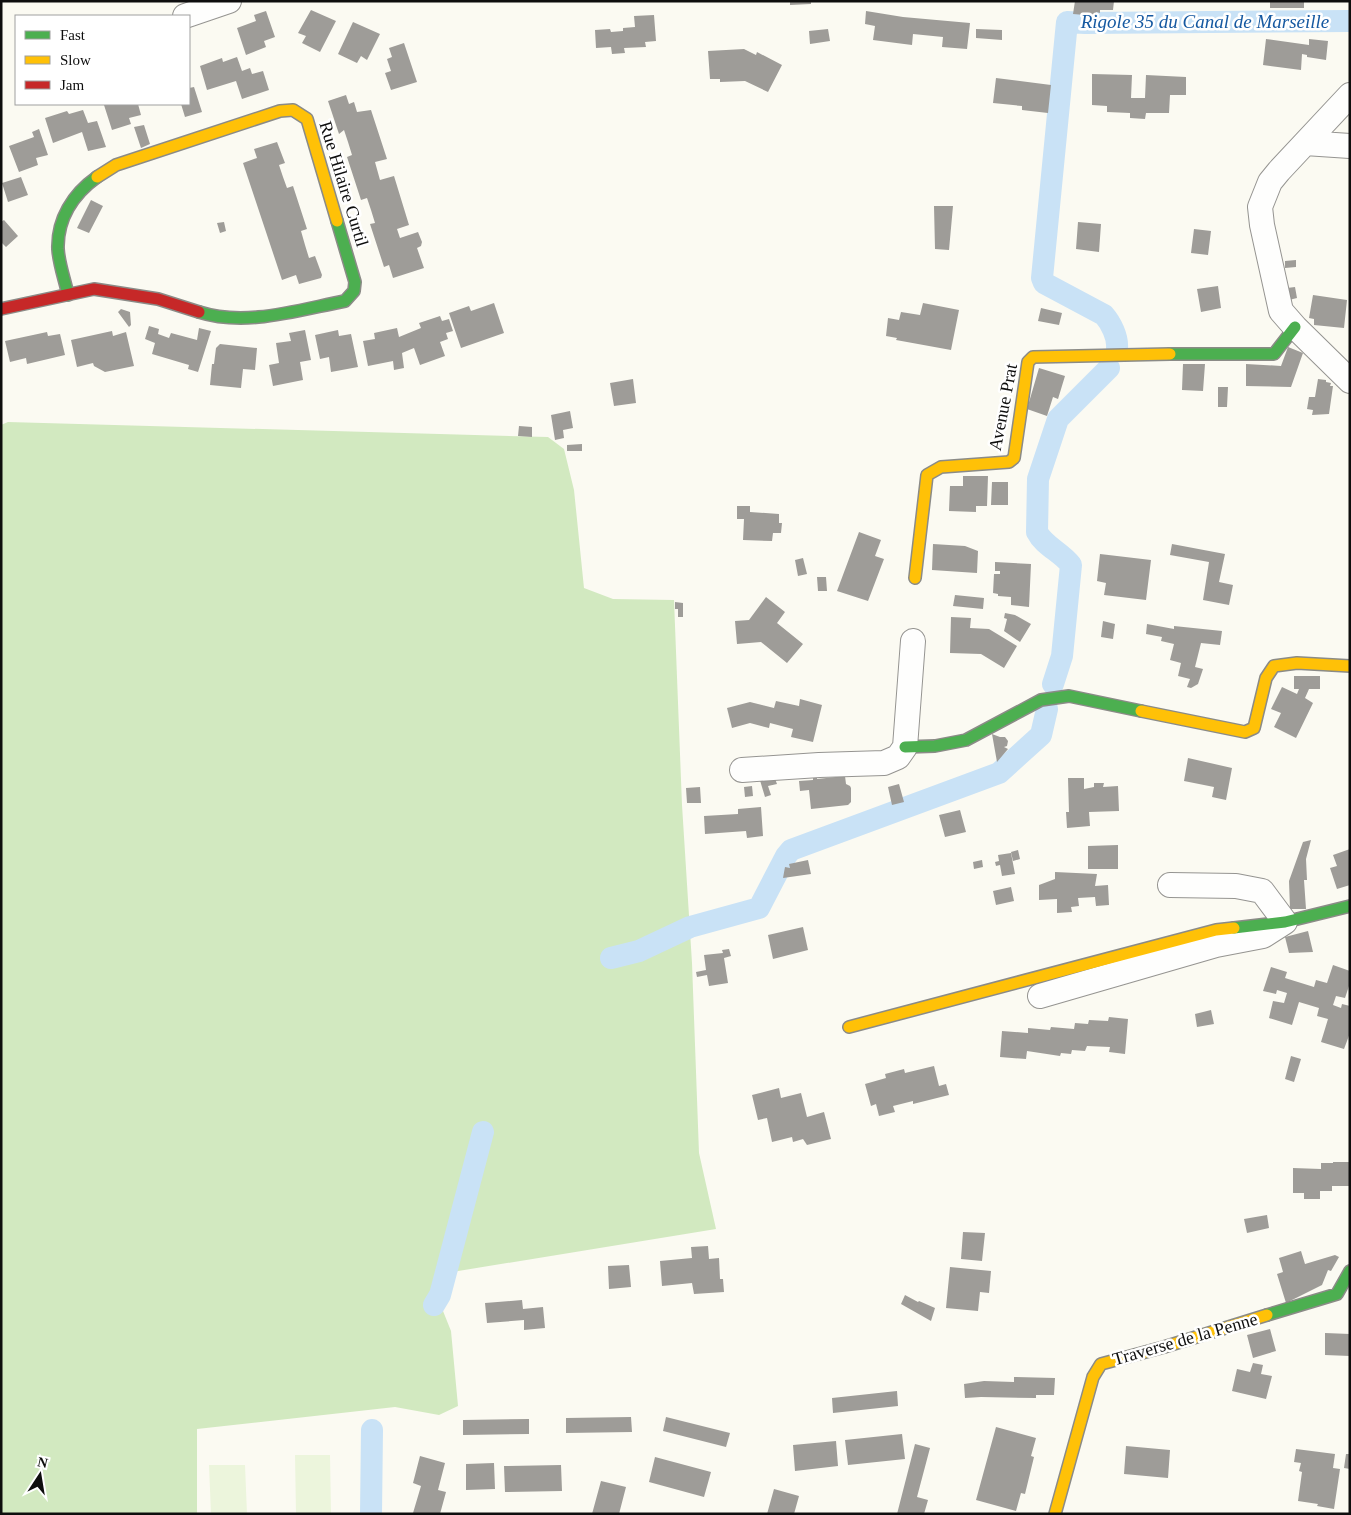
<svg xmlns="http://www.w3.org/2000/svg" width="1351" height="1515" font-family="'Times New Roman',serif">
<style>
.forest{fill:#d2e9c0}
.pitch{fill:#ecf5dc}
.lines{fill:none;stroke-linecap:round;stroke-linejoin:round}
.canal{stroke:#c9e2f6;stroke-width:22}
.building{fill:#9e9c98}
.street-casing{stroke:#959491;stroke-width:26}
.fast-casing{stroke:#8b8b87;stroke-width:14}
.slow-casing{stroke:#8b8b87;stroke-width:14}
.jam-casing{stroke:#8b8b87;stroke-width:14}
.street{stroke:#fefefd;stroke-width:24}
.fast{stroke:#4caf50;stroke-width:11}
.slow{stroke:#ffc107;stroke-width:11}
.jam{stroke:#c62828;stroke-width:11}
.labels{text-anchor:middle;stroke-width:5;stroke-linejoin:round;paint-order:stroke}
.street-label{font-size:18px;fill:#0e0e0e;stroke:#fff}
.water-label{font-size:19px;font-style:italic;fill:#1659a1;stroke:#fff}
</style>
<rect width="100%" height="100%" fill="#fbfaf2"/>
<!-- forest -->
<path class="forest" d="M8,422l540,15 16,12 10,41 10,98 29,11 61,1 8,205 10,158 7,190 17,76 -270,44 -11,18 16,40 7,75 -19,9 -44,-8 -198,22v85h-196v-1089z"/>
<!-- pitch -->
<path class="pitch" d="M295,1455h35l1,59h-35z
M209,1465h36l2,49h-36z"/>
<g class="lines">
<!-- canal -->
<path class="canal" d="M1117,348c1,-11 -6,-25 -13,-33l-60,-32 -2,-5 25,-256 18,1 265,-2
M1053,684l9,-28 9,-91c-10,-13 -27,-19 -34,-33l1,-53 20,-60 51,-51
M611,958l28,-7 51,-24 69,-19 27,-52 5,-6 208,-77 42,-38 6,-26
M434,1305l6,-10 43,-163
M371,1514l1,-84"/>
</g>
<!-- building -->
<path class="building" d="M790,1h21v3l-21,1z
M1075,1h39l-1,9h-13v3l-4,-1v4l-23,-2z
M1270,1h34v7h-34z
M311,10l25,11 -16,31 -18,-9 4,-7 -8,-3z
M266,11l9,26 -11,4 2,6 -20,8 -9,-27 19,-7 -2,-6z
M866,11l37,6 67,6 -3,26 -25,-2 1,-10 -30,-3 -1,11 -39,-5 2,-14 -10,-2z
M654,15l2,26 -11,1 1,5 -22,1 1,5 -13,1 -1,-7 -15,1 -1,-18 15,-1 1,3 12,-1v-3l12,-1 -1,-11z
M353,22l27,12 -13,26 -6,-4 -4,7 -19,-9z
M828,29l2,12 -20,3 -1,-13z
M976,29l26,1v10l-26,-2z
M1266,39l43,6v-6l19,2 -2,19 -19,-3v-2l-5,-1 -1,16 -38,-5z
M404,43l13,39 -26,8 -6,-17 6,-2 -4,-12 5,-2 -3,-9z
M744,49l12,6 1,-3 25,13 -14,27 -23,-11 -25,1v-3h-10l-2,-28z
M237,57l5,14 8,-3 2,6 11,-3 6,19 -27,9 -6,-18 -29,9 -7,-24 22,-8 1,4z
M1092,74l40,1 -1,23h14l1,-23 40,2v18h-16l-1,18h-23l-1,6 -15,-1v-5l-23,-1v-6l-15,-1z
M996,78l55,7 -3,28 -26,-3v-4l-29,-3z
M194,87l8,25 -17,5 -4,-13h8v-16z
M346,95l3,9 5,-2 3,10 14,-2 16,49 -12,3 5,18 14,-4 15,49 -12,4 3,9 18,-6 4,10 -1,4 -4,2 7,20 -31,10 -4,-13 -5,2 -14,-43 5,-1 -4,-13 -4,-12 -6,2 -14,-43 5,-2 -4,-13 -4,-12 -5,4 -11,-33z
M108,104h30l3,11 -12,3 2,6 -19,6 -8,-25z
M83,110l5,13 9,-2 9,26 -18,4 -6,-19 -29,11 -8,-25 22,-7 2,3z
M144,125l6,19 -9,4 -7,-21z
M39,129l9,26 -12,3 2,7 -19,7 -10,-26 25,-9 -2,-5z
M277,142l8,21 -6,2 4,12 4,11 6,-2 14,43 -6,2 4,14 4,13 6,-2 7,19 -1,3 -22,6 -3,-9 -14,5 -39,-117 14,-5 -3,-9z
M21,177l7,18 -20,7 -6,-19z
M91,200l12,6 -14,27 -12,-5z
M934,206h19l-4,44 -14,-1z
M4,220l14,16 -12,11 -5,-5v-20z
M224,222l2,9 -6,2 -3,-10z
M1078,222l23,2 -2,28 -23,-3z
M1194,229l17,2 -3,24 -17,-2z
M1296,260v7l-11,1v-7z
M1218,286l3,22 -20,4 -4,-23z
M1295,287l2,11 -8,2 -2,-12z
M1313,295l34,5 -3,28 -30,-3v-6l-5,-1z
M494,303l10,30 -43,15 -12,-35 20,-7 2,5z
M923,303l36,7 -8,40 -55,-10 1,-2 -11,-2 2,-18 11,2 2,-8 19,3z
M1041,308l21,5 -3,12 -21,-4z
M121,309l9,3 1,13 -2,2 -11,-15z
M440,316l2,5 7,-2 4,12 -7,2 2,6 -8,3 5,14 -25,9 -6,-17 -12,5 2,15 -10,2 -1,-9 -25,5 -5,-25 12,-2 -1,-6 23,-5 2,9 22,-9 -2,-5z
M149,326l10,3 -1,5 11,4 2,-5 26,7 2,-12 12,3 -13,41 -10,-3 1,-4 -37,-11 3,-11 -10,-4z
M305,330l6,30 -11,2 3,18 -30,6 -4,-21 10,-2 -3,-20 15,-2 -2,-8z
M338,330l1,6 12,-2 7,33 -27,5 -2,-15 -9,2 -5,-24z
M112,331l1,5 13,-4 8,34 -29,6 -11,-6 -1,-3 -16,4 -6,-27z
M47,332l1,4 12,-2 5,21 -38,9 -1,-6 -16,4 -5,-21z
M220,344l37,4 -2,22 -12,-1 -2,19 -31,-3 2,-21h2l2,-16z
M1288,347l15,6 -12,34 -45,-1v-22l35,2z
M1183,364h22l-2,27 -21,-1z
M1039,368l26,8 -7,23 -5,-2 -6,19 -20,-7z
M633,379l3,24 -22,3 -4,-23z
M1318,379l8,1v2l5,1 -1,3h3l-4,28 -17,1 1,-5 -6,-1 2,-12h6z
M1218,387h10l-1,20h-9z
M570,411l3,17 -10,2 1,8 -9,2 -4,-25z
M519,426l13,1v10l-14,-1z
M582,444v7h-15v-6z
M963,476h25l-1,30h-11v6l-27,-1 1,-25h13z
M992,482h16v23h-17z
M737,506h13v6l29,2v9h3l-1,10h-8l-1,8 -29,-1 1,-21h-7z
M859,532l22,8 -6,16 9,3 -16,42 -31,-10z
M933,544l32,2 13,5 -1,22 -45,-3z
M1172,544l53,10 -6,28 14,3 -4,20 -26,-5 6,-38 -39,-7z
M1100,554l51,6 -5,40 -42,-5 2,-12 -9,-2z
M803,558l4,16 -9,2 -3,-16z
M995,562l36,2 -2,43 -18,-2v-8l-13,-1v-2l-5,-1 1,-19h6v-3h-5z
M817,577h9l1,14h-9z
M955,595l29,3 -1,11 -30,-3z
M766,597l19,15 -8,11 26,21 -16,19 -26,-21 -24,2 -2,-23 14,-1z
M675,602l8,1v14h-5v-8h-3z
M1005,613l10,2 16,9 -11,18 -16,-11 3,-12 -3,-1z
M951,617l20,1 -1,10 19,1 28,17 -13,22 -23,-14 -31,-1z
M1103,621l12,3 -2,15 -12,-2z
M1147,624l27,5v-3l48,5 -2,14 -19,-2 -6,24 8,2 -5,15 -7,4 -4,-1 3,-8 -12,-3 3,-13 -11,-3 4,-16 -13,-3 1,-4 -16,-3z
M1294,676h26v13h-11l-4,9 8,5 -17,35 -22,-11 7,-14 -10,-4 11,-22 15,7 2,-5h-5z
M800,699l22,6 -9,37 -22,-5 2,-8 -23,-6 -1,5 -19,-5 -18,5 -5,-20 23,-6 24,6 2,-7 23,5z
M992,734l8,3h5l3,4 -1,5 -3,1 4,2 -11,13z
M1188,758l44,10 -6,32 -14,-3 2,-10 -30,-6z
M774,776l3,8 -9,2 3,9 -6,2 -6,-20z
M817,776v3l28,-3 1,8 4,2 1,2v14l-3,3 -37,4 -2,-19 -9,1 -1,-10 14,-1v-3z
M1068,778h16v11l10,-2v-4h10l-1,4 15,-1 1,25 -30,1 1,14 -23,2 -1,-16h3z
M899,784l5,18 -12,3 -4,-18z
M752,786l1,10 -8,1 -1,-10z
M700,787l1,16h-14l-1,-15z
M761,807l2,29 -16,2 -1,-7 -41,3 -1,-18 34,-2v-5z
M960,810l6,22 -21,5 -6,-22z
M1311,840l-5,19 1,21h-3l2,29h-16l-1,-28 14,-39z
M1118,845v24h-30v-23z
M1350,849v36l-13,4 -7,-21 7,-2 -4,-11z
M1018,850l2,9 -7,2 -2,-9z
M1011,853l4,21 -13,2 -2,-11 -4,1 -1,-4 4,-1 -1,-6z
M808,860l3,14 -28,4 2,-11 5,1 -1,-4z
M982,860l1,7 -9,2 -1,-7z
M1055,872l42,2 -2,12 13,-1 1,20 -13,1 -1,-9 -17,1 1,8 -8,1 1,5 -15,1v-14l-18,1v-15l16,-6z
M1011,887l3,14 -18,4 -3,-14z
M803,927l5,23 -35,9 -5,-24z
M1308,931l5,21 -24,1 -4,-16z
M729,949l2,7 -7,2 4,25 -19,3 -2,-11 -10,2 -1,-5 10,-2 -2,-15 19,-2 -1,-3z
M1333,965l17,6v12l-5,15 -9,-2 -3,9 8,3 1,-4 8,2v27l-6,16 -23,-7 7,-23 -11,-3 2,-8 -20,-6 -7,23 -23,-7 4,-17 11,2 3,-10 -10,-3 -1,4 -13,-3 8,-24 16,5 -2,6 29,9 2,-7 11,3z
M1211,1010l3,14 -17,3 -2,-13z
M1109,1017l19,2 -3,35 -16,-2 1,-5 -23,-1 -2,5 -13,-1 -1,4 -10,-1 -1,3 -33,-5 -1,8 -26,-2 2,-26 26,2v-5l22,2 1,-3 23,2 1,-6 13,1 1,-4 19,1z
M1291,1056l10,3 -7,23 -9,-3z
M934,1066l5,20 7,-2 3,11 -36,9v-3l-20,5 2,6 -16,4 -3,-12 -5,2 -6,-22 21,-6 -1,-4 19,-5 1,4z
M779,1088l2,10 20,-5 6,24 17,-5 7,27 -24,6 -4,-6 -10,3 -1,-5 -20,5 -5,-24 -9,2 -6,-25z
M1333,1162h17v24h-18v5h-12v8h-16v-6h-11v-25l28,1v-6h12z
M1267,1215l2,13 -22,5 -3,-14z
M963,1232l22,1 -3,28 -21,-2z
M708,1246l1,13 10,-1 1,21h3l1,13 -30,2 -2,-11 -30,3 -2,-25 32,-3 -1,-11z
M1301,1251l4,13 30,-9 4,2 -8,14 -3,-1 -6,15 -36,18 -9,-29 6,-2 -4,-14z
M629,1265l2,22 -22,2 -1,-23z
M950,1267l41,4 -2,22 -9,-1 -2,19 -32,-3z
M905,1295l13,7 1,-1 16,7 -4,13 -30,-17z
M522,1300l1,9 20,-2 2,21 -21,2v-10l-37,3 -2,-20z
M1270,1329l6,22 -23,7 -6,-23z
M1325,1333l25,1v22l-25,-1z
M1253,1363l10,2 -2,9 11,2 -6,23 -34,-8 5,-22 13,3z
M1014,1377l41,1 -1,17h-18v3l-55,-1 -16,1 -1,-14 20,-3 30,1z
M897,1391l1,15 -65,7 -1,-15z
M631,1417l1,15 -66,1v-15z
M666,1417l64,16 -4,14 -63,-16z
M529,1419v15l-66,1v-15z
M996,1427l40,11 -5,18 3,1 -9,37 -4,-1 -5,18 -40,-11z
M902,1434l3,25 -57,6 -3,-25z
M836,1441l2,25 -43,5 -2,-26z
M915,1444l15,4 -13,49 11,3 -4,14h-27z
M1126,1446l44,4 -2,28 -44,-4z
M1296,1449l39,5 -2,14 7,1 -6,40 -17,-3 1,-2 -20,-3 4,-29 -3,-1 2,-8 -7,-1z
M1346,1454h4v15l-6,-1z
M420,1456l25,7 -7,27 8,2 -6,22 -27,-1 8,-27 -8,-3z
M655,1457l56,15 -7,25 -55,-15z
M494,1463l1,26 -29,1v-26z
M561,1465l1,26 -57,1 -1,-26z
M601,1481l25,6 -7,27h-27z
M774,1489l25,7 -5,18h-27z"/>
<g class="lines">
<!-- street casing -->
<g class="street-casing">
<path id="street" d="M185,16l44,-15
M1350,95l-71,76 -9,11 -10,25 2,18 19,86 14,16 55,54
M1305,143l45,3
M742,770l77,-5 65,-2 14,-6 7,-10 8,-106
M1040,996l176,-51 47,-9 22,-14 -23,-31 -26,-5 -66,-1"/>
</g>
<!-- fast casing -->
<g class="fast-casing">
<path id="fast" d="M68,295c-3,-15 -9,-30 -10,-46 -1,-30 15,-55 39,-72
M199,312c47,15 99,-2 146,-11l9,-10 1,-9 -18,-61
M1170,354h104l21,-27
M905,747l30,-1 31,-6 75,-40 28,-4 72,15
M1234,928l51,-6 65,-16
M1267,1315l70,-21 13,-23"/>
</g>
<!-- slow casing -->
<g class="slow-casing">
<path id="slow" d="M97,177l19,-12 164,-54 13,-1 14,9 30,102
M915,578l12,-103 14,-8 68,-5 5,-4 14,-96 5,-5 137,-3
M1141,711l104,21 9,-4 12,-50 8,-12 23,-3 53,3
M849,1027l367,-97 18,-2
M1055,1514l38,-137 8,-13 63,-17 103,-32"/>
</g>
<!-- jam casing -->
<g class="jam-casing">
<path id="jam" d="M1,309l93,-20 64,10 41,13"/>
</g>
<!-- street -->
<use href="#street" class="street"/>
<!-- fast -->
<use href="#fast" class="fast"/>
<!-- slow -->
<use href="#slow" class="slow"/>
<!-- jam -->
<use href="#jam" class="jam"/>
</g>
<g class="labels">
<!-- street labels -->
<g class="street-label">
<text transform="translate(344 184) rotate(73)" y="6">Rue Hilaire Curtil</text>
<text transform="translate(1003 407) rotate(-79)" y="6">Avenue Prat</text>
<text transform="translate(1185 1339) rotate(-16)" y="6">Traverse de la Penne</text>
</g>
<!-- water labels -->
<g class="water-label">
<text x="1205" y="28">Rigole 35 du Canal de Marseille</text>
</g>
</g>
<!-- border -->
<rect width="1351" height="1515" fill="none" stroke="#0e0e0e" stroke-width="5"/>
<!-- legend -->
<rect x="15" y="15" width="175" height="90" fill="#ffffff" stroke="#9f9f9f"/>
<rect x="25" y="31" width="25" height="8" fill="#4caf50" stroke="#9f9f9f"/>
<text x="60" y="40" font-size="15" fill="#0e0e0e">Fast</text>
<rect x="25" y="56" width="25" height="8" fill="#ffc107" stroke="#9f9f9f"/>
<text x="60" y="65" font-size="15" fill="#0e0e0e">Slow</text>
<rect x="25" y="81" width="25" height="8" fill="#c62828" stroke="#9f9f9f"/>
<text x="60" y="90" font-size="15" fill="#0e0e0e">Jam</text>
<!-- north arrow -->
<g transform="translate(40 1475) rotate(12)" stroke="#ffffff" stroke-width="4" paint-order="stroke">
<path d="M0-4L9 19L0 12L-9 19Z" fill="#0e0e0e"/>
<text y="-8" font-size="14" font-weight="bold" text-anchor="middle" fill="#0e0e0e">N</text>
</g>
</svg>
